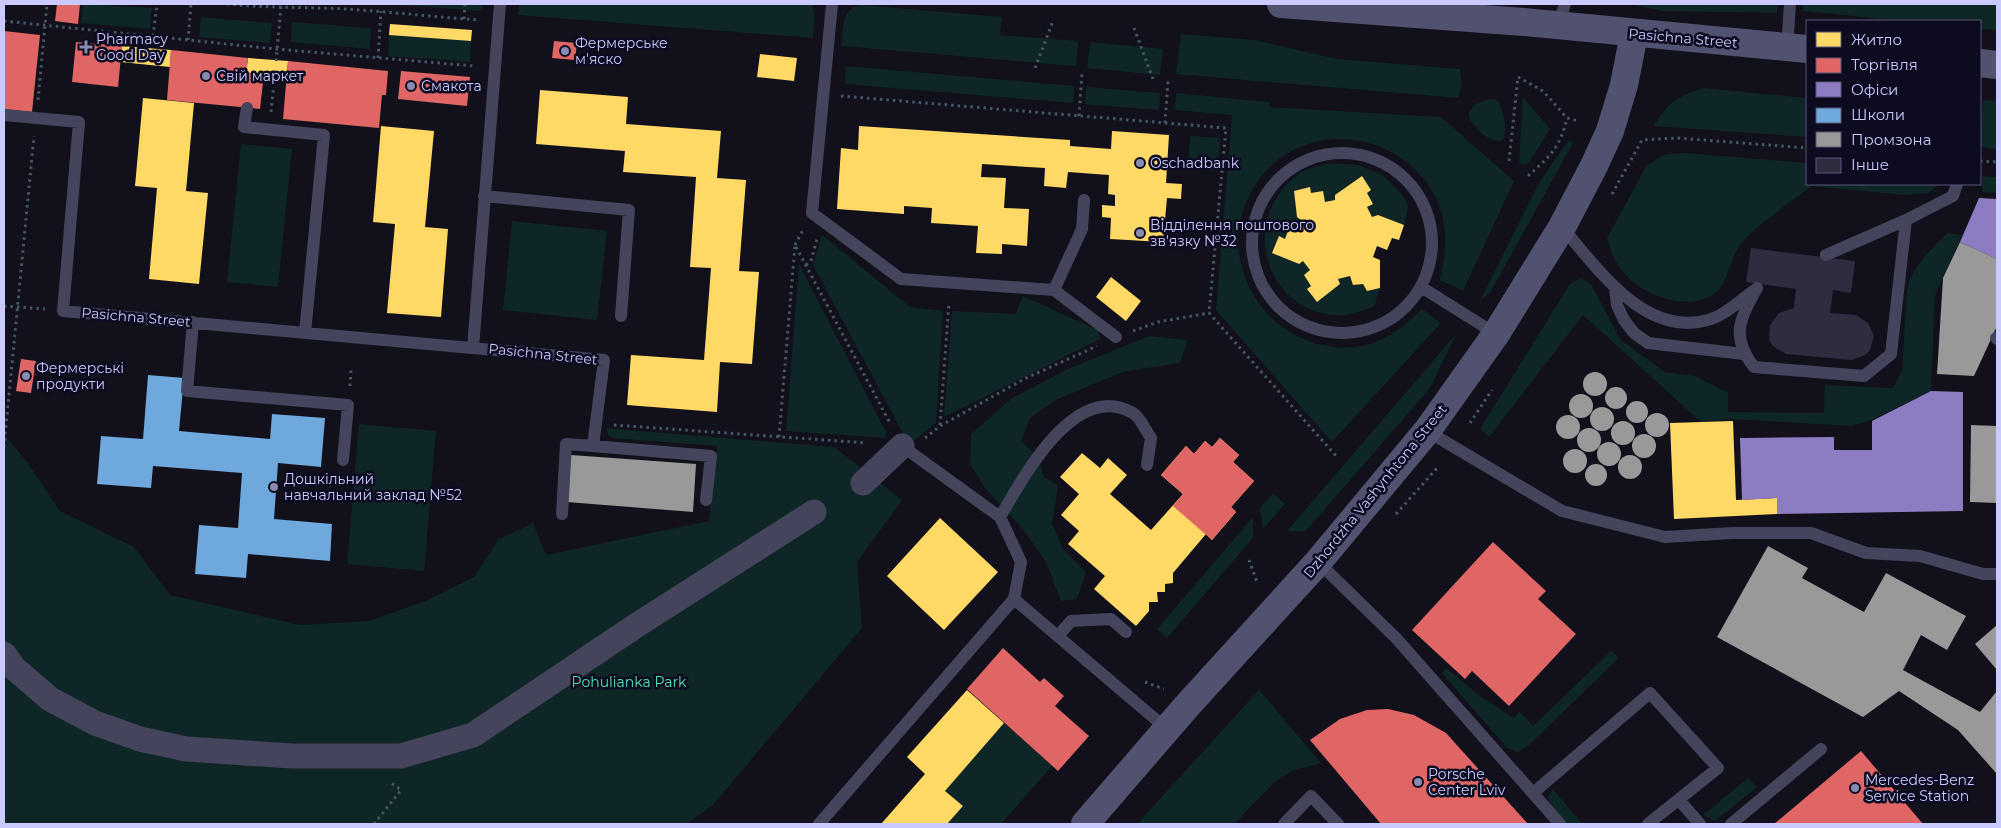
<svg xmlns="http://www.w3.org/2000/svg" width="2001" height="828" font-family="Montserrat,sans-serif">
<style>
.green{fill:#0e2625}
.homes{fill:#ffd966}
.shops{fill:#e06666}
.offices{fill:#8e7cc3}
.schools{fill:#6fa8dc}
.industry{fill:#999}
.building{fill:#2e2c3e}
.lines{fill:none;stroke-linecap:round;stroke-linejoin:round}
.path{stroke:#445762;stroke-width:3;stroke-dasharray:2.5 4;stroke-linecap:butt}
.lane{stroke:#44455d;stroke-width:12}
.street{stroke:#44455d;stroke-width:25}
.secondary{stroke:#515270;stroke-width:28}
.poi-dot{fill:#8a89af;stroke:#0d0b20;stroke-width:2}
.labels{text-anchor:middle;stroke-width:5;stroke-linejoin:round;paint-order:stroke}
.street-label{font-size:14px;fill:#cbcaff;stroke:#0d0b20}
.poi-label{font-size:14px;fill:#cbcaff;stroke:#0d0b20;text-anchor:start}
.park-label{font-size:14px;fill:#4ee7b2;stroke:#0d0b20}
</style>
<rect width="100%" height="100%" fill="#11101b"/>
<!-- green -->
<path class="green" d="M83,4l69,4 -2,21 -69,-6z
M390,4h93l-1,7z
M519,4h293l3,10 -2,24 -295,-23z
M1630,4h148l-1,9 -115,-2z
M1803,4h194v26l-17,-1v-8h-75l-103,-10z
M862,5l140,12 -2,18 78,6 -2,25 -235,-20c2,-16 0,-39 21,-41z
M201,17l71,6 -2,20 -71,-6z
M292,22l79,6 -1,21 -79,-7z
M1181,34l73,6 83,19 123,10 2,16 -4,13 -282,-24z
M389,35l82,6 -1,21 -82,-6z
M1090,42l73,7 -3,26 -73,-7z
M846,66l228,20 -1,17 -228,-19z
M1086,87l74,6 -1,17 -74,-6z
M1704,88l103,10v39l-153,-11c15,-25 22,-29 50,-38z
M1176,93l93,9v5l172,10 73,64 -51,110 -23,-11c6,-27 9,-56 -4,-82 -36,-71 -138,-82 -182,-11 -50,80 27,183 119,156 19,-6 34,-21 49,-34l19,14 -109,119 -116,-132 16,-195 -57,-5z
M1523,97l27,32 -20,32 -5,4 -6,-3z
M1490,99h6c7,7 12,31 8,40 -11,8 -34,-13 -36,-25l7,-10z
M1983,100l14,1v48l-17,-2z
M1190,136l30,2 -2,33 -30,-1z
M1569,140l4,3 -83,150 -9,6 59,-118z
M241,144l51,5 -14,138 -51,-5z
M1686,153l121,10v21h133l-12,9 -23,2 -94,-9c-19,16 -52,37 -68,55 -12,13 -13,35 -24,48 -23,26 -74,8 -93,-14 -11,-11 -15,-23 -19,-37l40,-73 19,-11z
M1331,163l28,2 25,11 20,21 4,9 -4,19 -26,-10 -6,2 -5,-10 6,-3 -6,-11 4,-3 -10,-14 -26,19v5l-10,2 -2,-11 -12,2 -2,-6 -15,4 3,26 5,4 -4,11 -9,-4 -4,11 -6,-3 -6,17 25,11 5,-3 7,9 -6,5 7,11 -4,3 9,12 24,-16 -2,-6 12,-3 3,9 10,-1 4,7 13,-3 -6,18c-69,36 -137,-41 -98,-107 6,-11 17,-23 29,-29 8,-3 18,-5 26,-7z
M1983,176l14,1v16l-15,-1z
M512,221l95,10 -10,89 -94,-10z
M1947,233l15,2 -27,60 -4,96 -60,29 -19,6 -122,-7 -29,3 -118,-107 -94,122 -9,-8 90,-145 11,-6 10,6 29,55 45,33 30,4 33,17v19l96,1 1,-28 68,3 9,-17 5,-82c6,-24 24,-39 40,-56z
M822,235l88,72 33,4 -7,112 -23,18 -7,-2 -93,-174z
M799,264l87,168v6l-100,-7z
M1023,296l75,34 2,9 -156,78 8,-106 63,3z
M1457,333l-27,55 -124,143h-19z
M1149,336l39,4 -8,23 -58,9 -66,28 -26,18 -9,23 17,16 6,20 14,8 -6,39 12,26 22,22 -9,27 -16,2 -15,-39 -24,-34 -37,-40 -15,-24 1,-30 41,-36 56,-29z
M359,424l77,7 -12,140 -77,-7z
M606,428l228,19 68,53 -45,62 5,66 -150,178 -26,18h-682v-390l23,28 33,49 74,36 36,48 130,30 69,-4 56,-20 49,-24 25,-38 34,-16 13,32 163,-34 8,-75 -105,-8 -4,-3z
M1273,493l12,11 -22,25 -3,-21z
M1253,517v21l-86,100 -10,-9z
M1611,651l8,7 -91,88 -10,6 -11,-4 -65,-75 4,-5 38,31 30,19 5,-7 14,15z
M1259,690l62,73 -29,8 -16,10 -42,43h-97z
M1004,723l48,43 -51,58h-54l16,-18 -18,-15z
M1748,778l9,9 -42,34 -12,-6z
M1553,789l29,35h-17l-15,-18 -2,-10z"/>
<!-- homes -->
<path class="homes" d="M390,24l82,6 -1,11 -82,-6z
M122,46l49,4 -1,17 -50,-5z
M760,54l37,4 -3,23 -37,-4z
M248,58l40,3 -1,12 -23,-2v3l-18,-1z
M540,90l88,7 -2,27 95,7 -4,47 29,2 -7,91 20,1 -7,92 -32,-2 -3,50 -90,-7 4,-50 73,5 7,-92 -21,-1 6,-90 -73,-5 2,-21 -89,-7z
M143,98l51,5 -8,88 22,2 -9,91 -50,-5 8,-91 -22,-2z
M381,126l53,5 -9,96 23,2 -7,88 -54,-4 8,-89 -22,-2z
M859,126l211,14v6l41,3 1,-18 57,4 -3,48 16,1 -1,15 -14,-1 -4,44 -53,-3 1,-21 -9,-1v-12l13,1v-11l-7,-1 1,-19 -41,-3 -2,16 -22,-2 1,-18 -63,-4 -1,13 25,1 -2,30 25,1 -2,37 -25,-2v10l-26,-1 2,-27 -47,-3 1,-15 -28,-2v8l-67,-5 4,-61 17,2z
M1362,176l9,14 -4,3 6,11 -6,3 5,10 6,-2 26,10 -5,15 -7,-2 -5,12 -10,-4 -4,11 7,3v28l-13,3 -4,-7 -10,1 -3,-9 -12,3 2,5 -23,18 -10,-13 4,-3 -7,-11 6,-5 -7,-9 -4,3 -27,-11 7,-17 6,3 4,-11 9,4 4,-11 -5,-4 -3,-26 16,-4 1,6 12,-2 2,11 10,-2v-5z
M1111,277l30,24 -15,20 -30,-24z
M1733,421l3,79 41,-2v16l-103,5 -4,-96z
M1220,438l19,17 -6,7 21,19 -23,26 5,5 -24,28 -6,-6 -33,39v10l-8,1v8h-8l1,10h-9v9l-13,15 -42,-37 11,-13 -37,-32 11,-13 -18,-16 18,-21 -19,-17 22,-24 18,15 8,-10 19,17 -17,19 41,36 32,-36 -22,-19 25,-29 8,8 11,-13 7,6z
M940,518l58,54 -54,58 -57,-54z
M967,690l37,33 -59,68 18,15 -16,18h-66l44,-50 -18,-17z"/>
<!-- shops -->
<path class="shops" d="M57,4h23l-2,20 -23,-3z
M4,31l36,4 -8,77 -28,-3z
M554,41l23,2 -2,17 -23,-2z
M76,42l46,4 -4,41 -46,-5z
M171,50l77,8 -2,15 18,1 -4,35 -93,-9z
M288,61l100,10 -2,24h-4l-3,33 -96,-9z
M401,71l69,6 -3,29 -69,-7z
M21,359l15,2 -5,32 -15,-2z
M1220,438l19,17 -6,7 21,19 -23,26 5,5 -24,28 -39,-34 10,-12 -22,-19 25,-29 8,8 11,-13 7,6z
M1493,542l53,49 -8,8 38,35 -67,72 -37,-35 -7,8 -53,-49z
M1003,648l37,34 4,-4 20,18 -9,10 34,30 -31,35 -91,-82z
M1388,709l26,6 32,18 82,91h-147l-71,-84 30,-21 27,-9z
M1861,751l62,73h-149z"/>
<!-- offices -->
<path class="offices" d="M1979,198l18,1v60l-37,-17z
M1931,391l32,1v119l-186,3v-16l-35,2 -2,-62 94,-1v13h38v-29z"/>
<!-- schools -->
<path class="schools" d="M148,375l36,3 -5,53 91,8 2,-25 53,4 -4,49 -43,-4 -4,56 58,5 -2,37 -82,-7 -2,24 -51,-4 4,-49 39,3 4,-55 -89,-7 -2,22 -54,-4 4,-48 42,3z"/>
<!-- industry -->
<path class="industry" d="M1960,242l37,17v67l-23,50 -37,-2 6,-96z
M1583 384a12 12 0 1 1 24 0a12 12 0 1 1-24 0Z
M1605 398a11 11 0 1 1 22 0a11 11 0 1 1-22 0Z
M1569 406a12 12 0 1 1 24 0a12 12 0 1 1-24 0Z
M1626 412a11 11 0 1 1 22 0a11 11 0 1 1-22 0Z
M1590 419a12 12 0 1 1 24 0a12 12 0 1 1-24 0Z
M1645 425a12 12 0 1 1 24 0a12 12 0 1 1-24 0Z
M1556 427a12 12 0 1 1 24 0a12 12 0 1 1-24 0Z
M1611 433a12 12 0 1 1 24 0a12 12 0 1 1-24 0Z
M1971,425l26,1v77l-27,-1z
M1577 440a12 12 0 1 1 24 0a12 12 0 1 1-24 0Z
M1632 446a12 12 0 1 1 24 0a12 12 0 1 1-24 0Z
M1597 454a12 12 0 1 1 24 0a12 12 0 1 1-24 0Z
M1563 461a12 12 0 1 1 24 0a12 12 0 1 1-24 0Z
M571,455l125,9 -3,48 -126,-10z
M1618 467a12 12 0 1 1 24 0a12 12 0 1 1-24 0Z
M1585 475a11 11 0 1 1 22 0a11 11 0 1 1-22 0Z
M1768,546l40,22 -6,10 62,34 22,-39 80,43 -19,34 -26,-15 -18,35 77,42 17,-21v83l-39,-44 -59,-39 -36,26 -146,-80z
M1997,625v45l-22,-26z"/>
<!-- building -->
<path class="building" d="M1751,248l104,13 -4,32 -18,-3 -3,23 26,2 12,8 6,13 -4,14 -5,5 -13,5 -66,-6 -13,-8 -4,-6 1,-15 9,-12 15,-5 2,-19 -50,-7z"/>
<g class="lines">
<!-- path -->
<path class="path" d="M227,4c39,4 79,3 119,5 45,3 89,8 134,11
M464,19l1,-15
M4,21l272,28 198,17
M1134,28l19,51
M153,36l4,-32
M188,40l3,-36
M378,58l3,-47
M276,61l5,-55
M1035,68l18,-47
M841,96l385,32 -17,185
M38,100l9,-96
M271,112l4,-39
M1079,116l3,-43
M1165,123l3,-42
M1509,161l9,-84 25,14 24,27 12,3
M1980,161l17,1
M1528,176c22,-20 32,-28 39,-58
M1612,194l30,-54 35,-2 130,10
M795,245l8,-15
M806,265l5,-4 6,-22
M4,306l41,3
M1133,331l25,-9 51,-9 128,144
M350,386l1,-17
M1470,423l22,-33
M614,425l253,18
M940,425l9,-123
M779,437l16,-192 96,180
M925,438l15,-12 84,-47 73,-33
M4,447l30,-311
M1396,514l42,-47
M1249,560l8,22
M1145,682l19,7
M374,824l27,-34 -11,-8"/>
<!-- lane -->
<path class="lane" d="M832,4l-20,209 89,66 153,11 28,-61 2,-29
M1558,25l7,-21
M1787,48l3,-44
M247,108l-3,19 80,8 -19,198
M4,115l75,7 -16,189 541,49 -11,86 118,10 -5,44
M1252 243a90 90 0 1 1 180 0a90 90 0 1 1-180 0Z
M484,196l145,14 -8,106
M1562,227c35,41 83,111 146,93 16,-4 33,-20 45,-29
M1826,255l80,-35 47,-24 4,-12
M1421,287l75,47
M1615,288l2,17 7,15 10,13 14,10 96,11
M1757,288c-17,31 -27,48 -3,79l110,9 27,-22 15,-134
M1054,290l62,47
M193,322l-6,69 161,14 -5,55
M1996,338l1,1
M473,348l27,-344
M1427,431l135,80 103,26 68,-4h78l55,20 54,3 63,18h14
M902,446l98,71
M562,514l4,-70 27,2
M1318,562l78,76 164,186
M1014,599l153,130
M1058,636l13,-15 40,-2 15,13
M1533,793l117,-100 68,75 -70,56
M1679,800l21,24
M819,824l195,-225 7,-37 -21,-45c23,-39 75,-138 133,-104 7,4 13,18 18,25l-4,27
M1284,824l27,-28 27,28
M1731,824l90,-75"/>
<!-- street -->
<path class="street" d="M863,483l39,-37
M4,654l10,14 36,31 45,24 45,16 46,10 106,7h109l72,-21 164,-110 177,-113"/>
<!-- secondary -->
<path class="secondary" d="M1281,4l243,18 283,27
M1980,63l17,2
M1085,824l101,-117 132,-145 109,-131 69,-97 66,-107 32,-61 16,-35 14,-46 10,-51"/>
</g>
<!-- markers -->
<g class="poi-dot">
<path d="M83.5 39.5h5v5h5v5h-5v5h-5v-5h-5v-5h5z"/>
<circle cx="565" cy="51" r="5"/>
<circle cx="206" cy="76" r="5"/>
<circle cx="411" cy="86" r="5"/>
<circle cx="1140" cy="163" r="5"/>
<circle cx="1140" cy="233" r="5"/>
<circle cx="26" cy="376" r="5"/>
<circle cx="274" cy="487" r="5"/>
<circle cx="1418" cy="782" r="5"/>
<circle cx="1855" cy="788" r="5"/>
</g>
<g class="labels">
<!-- street labels -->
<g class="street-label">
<text transform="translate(1683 38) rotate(5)" y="5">Pasichna Street</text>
<text transform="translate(136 317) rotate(5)" y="5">Pasichna Street</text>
<text transform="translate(543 354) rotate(6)" y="5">Pasichna Street</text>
<text transform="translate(1375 491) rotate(-51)" y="5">Dzhordzha Vashynhtona Street</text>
</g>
<!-- poi labels -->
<g class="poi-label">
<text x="96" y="44">Pharmacy<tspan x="96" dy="16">Good Day</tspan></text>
<text x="575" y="48">Фермерське<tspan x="575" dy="16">м'яско</tspan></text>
<text x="216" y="81">Свій маркет</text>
<text x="421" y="91">Смакота</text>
<text x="1150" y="168">Oschadbank</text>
<text x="1150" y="230">Відділення поштового<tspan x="1150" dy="16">зв'язку №32</tspan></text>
<text x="36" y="373">Фермерські<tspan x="36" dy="16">продукти</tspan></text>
<text x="284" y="484">Дошкільний<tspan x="284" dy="16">навчальний заклад №52</tspan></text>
<text x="1428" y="779">Porsche<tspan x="1428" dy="16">Center Lviv</tspan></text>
<text x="1865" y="785">Mercedes-Benz<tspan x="1865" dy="16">Service Station</tspan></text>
</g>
<!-- park labels -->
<g class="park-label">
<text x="629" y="687">Pohulianka Park</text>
</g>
</g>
<!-- border -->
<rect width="2001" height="828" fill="none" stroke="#cbcaff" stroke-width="10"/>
<!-- legend -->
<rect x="1806" y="20" width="175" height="165" fill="#0d0b20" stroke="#595779"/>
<rect x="1816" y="32" width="25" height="15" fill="#ffd966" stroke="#595779"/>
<text x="1851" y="45" font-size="15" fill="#cbcaff">Житло</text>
<rect x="1816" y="58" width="25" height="15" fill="#e06666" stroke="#595779"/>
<text x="1851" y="70" font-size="15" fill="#cbcaff">Торгівля</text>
<rect x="1816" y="82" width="25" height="15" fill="#8e7cc3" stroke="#595779"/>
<text x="1851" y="95" font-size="15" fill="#cbcaff">Офіси</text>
<rect x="1816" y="108" width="25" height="15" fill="#6fa8dc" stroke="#595779"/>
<text x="1851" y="120" font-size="15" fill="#cbcaff">Школи</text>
<rect x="1816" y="132" width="25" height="15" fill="#999999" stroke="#595779"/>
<text x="1851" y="145" font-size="15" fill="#cbcaff">Промзона</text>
<rect x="1816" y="158" width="25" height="15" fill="#2e2c3e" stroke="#595779"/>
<text x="1851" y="170" font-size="15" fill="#cbcaff">Інше</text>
</svg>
